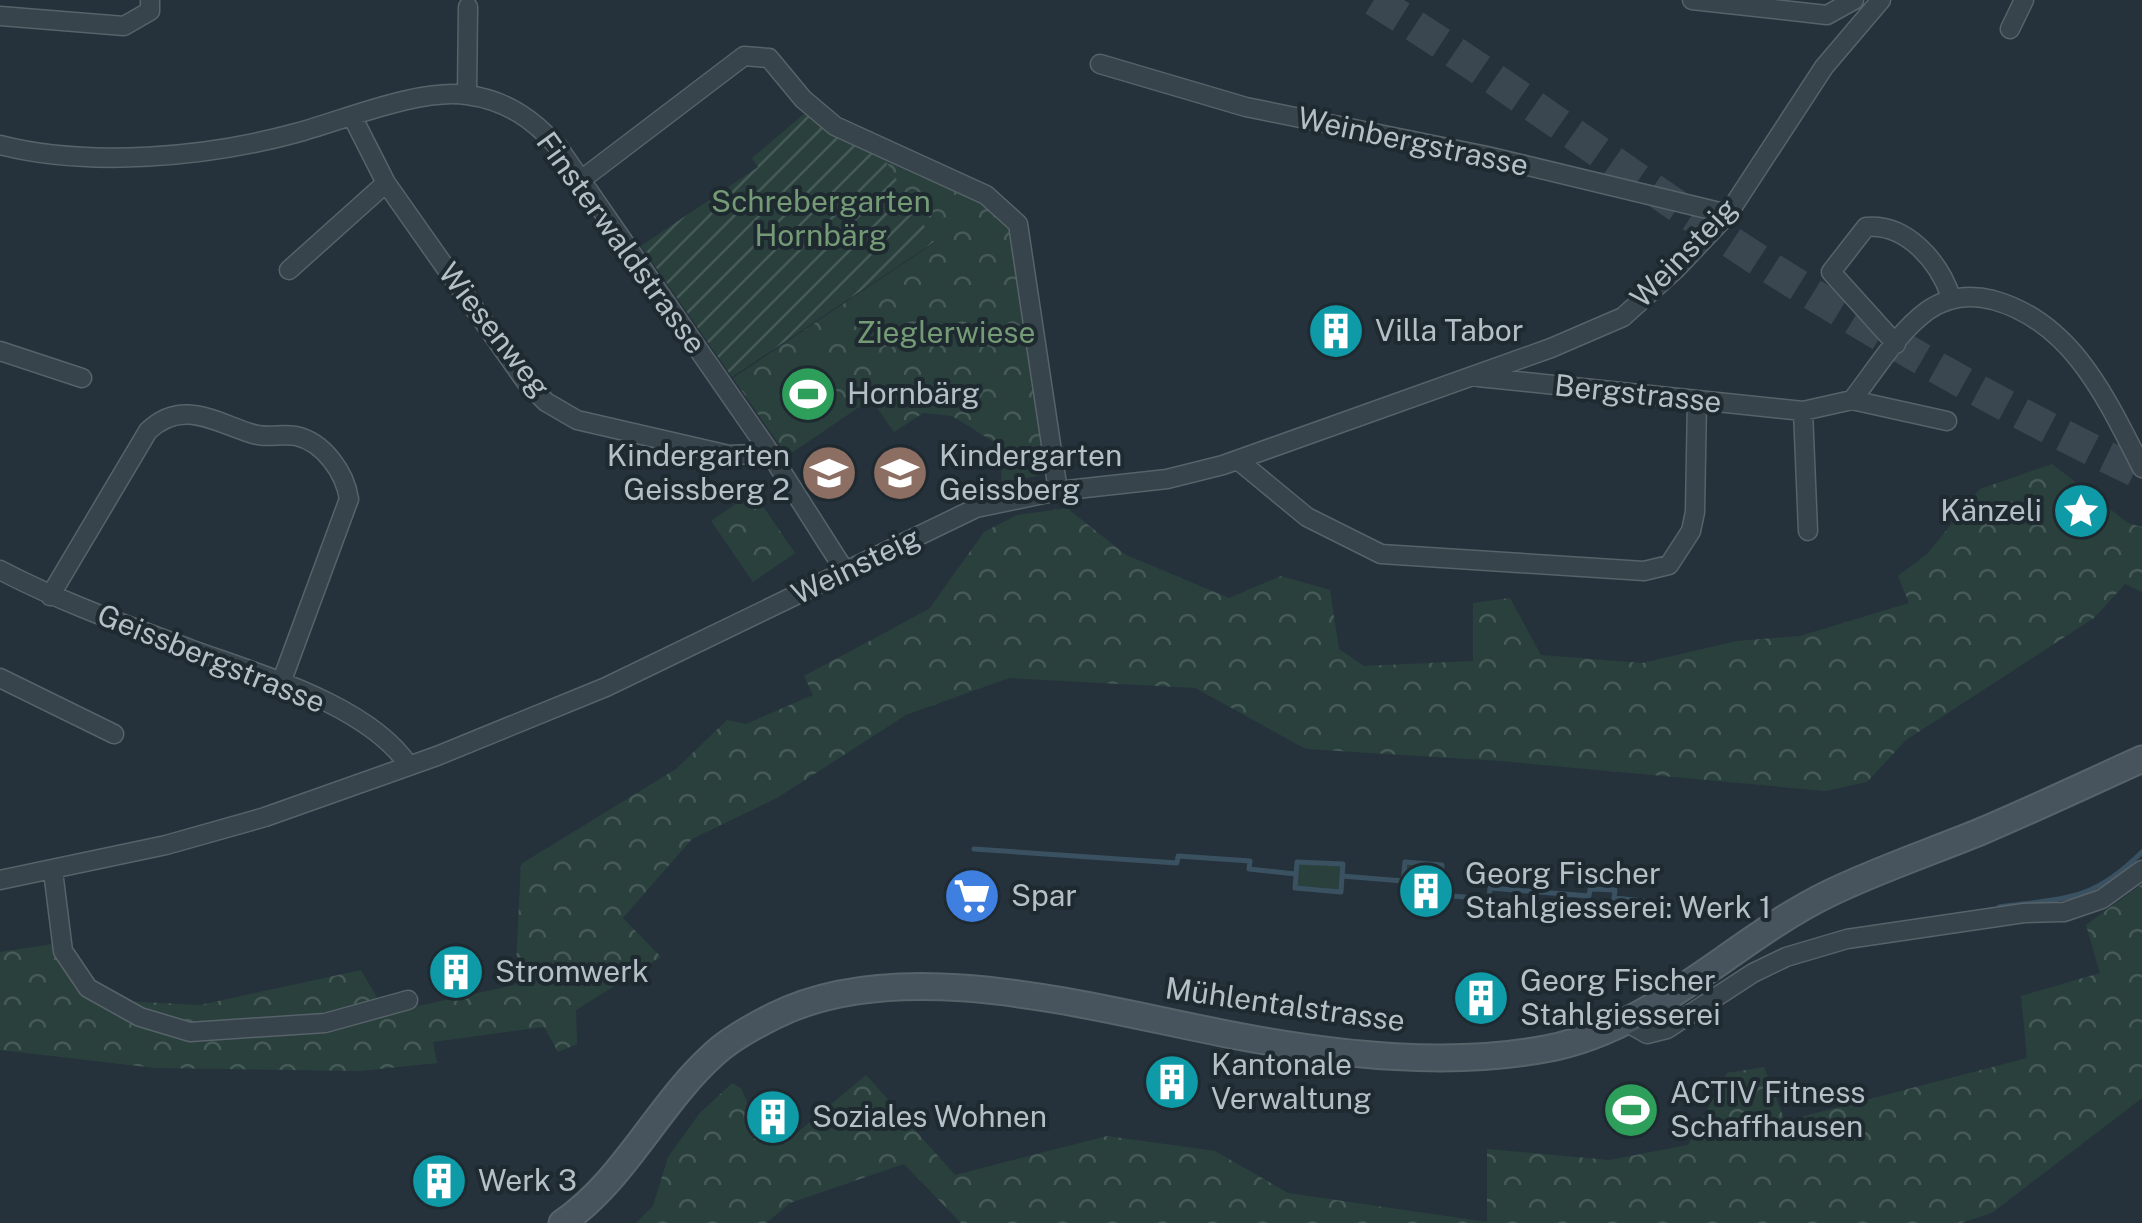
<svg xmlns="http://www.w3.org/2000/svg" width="2142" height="1223" font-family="'Public Sans',sans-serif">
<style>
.grass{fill:#2a403d}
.forest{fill:url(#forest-crowns)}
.garden{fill:url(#garden-furrows)}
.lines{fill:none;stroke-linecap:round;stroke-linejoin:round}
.stream{stroke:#3a5161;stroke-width:5}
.highway-tunnel{stroke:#3a4750;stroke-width:32;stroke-dasharray:32 16;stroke-linecap:butt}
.street-casing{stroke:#576269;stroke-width:21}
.secondary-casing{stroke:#576269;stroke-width:29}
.street{stroke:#38444c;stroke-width:18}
.secondary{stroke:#47545e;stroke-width:25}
.labels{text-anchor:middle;stroke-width:8;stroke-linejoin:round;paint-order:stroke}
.street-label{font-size:30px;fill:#b4bfc7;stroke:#1e2930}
.park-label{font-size:30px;fill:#749b76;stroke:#1e2930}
.poi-label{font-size:30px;fill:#b4bfc7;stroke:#1e2930;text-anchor:start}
</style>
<defs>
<pattern id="forest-crowns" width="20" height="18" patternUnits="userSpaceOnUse" patternTransform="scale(2.5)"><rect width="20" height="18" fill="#2a403d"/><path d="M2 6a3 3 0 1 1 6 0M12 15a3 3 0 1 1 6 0" fill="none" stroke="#465a58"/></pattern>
<pattern id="garden-furrows" width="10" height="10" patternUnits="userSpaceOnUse" patternTransform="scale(2.5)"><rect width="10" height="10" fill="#2a403d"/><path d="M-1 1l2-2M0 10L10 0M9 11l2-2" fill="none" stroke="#465a58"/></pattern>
</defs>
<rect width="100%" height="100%" fill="#25323b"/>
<!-- grass -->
<path class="grass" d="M1298,862l43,4 -1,24 -44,-3z
M1406,864l34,2 -3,36 -34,-2z"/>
<!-- forest -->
<path class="forest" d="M882,155l108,47 24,28 35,244 -47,8 -3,-37 -47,-29 -29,-3 -29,19 -23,-33 -84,57 -54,-78 201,-135z
M2052,464l76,59 14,4v65l-17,-8 -31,34 -188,122 -39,42 -42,9 -324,-30 -195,-12 -111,-61 -186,-10 -103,37 -129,83 -85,41 -69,79 38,39 -85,53 1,34 -19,8 -14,-25 -111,15 4,21 -77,8 -205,-3 -155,-18v-98l53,-8 35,55 112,6 161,-35 25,43 129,-28 6,-121 155,-95 51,-49 19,4 67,-29 -9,-19 125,-67 55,-77 33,-17 50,-7 59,47 103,43 52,-22 49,14 9,59 25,17 109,-5v-58l37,-5 31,57 101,8 95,-22 63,-5 109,-33 -11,-27 29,-22 53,-65z
M753,492l42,61 -42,29 -42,-61z
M2142,884v214l-150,115 -31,10h-1000l-57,-59 -114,39 -24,20h-130l17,-17 15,-49 31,-43 33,-31 9,5 24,57 32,-12 69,-58 89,100 152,-39 108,15 73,42 199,29v-73l122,11 79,-15 39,-72 37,-6 21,54 242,-63 -6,-62 79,-23 -14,-48z"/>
<!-- garden -->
<path class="garden" d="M805,113l28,19 49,23 52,87 -202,135 -91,-131 117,-79 -6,-9z"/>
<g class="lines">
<!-- stream -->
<path class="stream" d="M974,849l203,14 1,-7 72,5 -1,8 47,5 -1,14 46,4 1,-16 61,5 2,-19 37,3 -2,30 49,4 1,-11 99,8 1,-7 25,1 -1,8 30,3
M1296,874l1,-12 46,2 -1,12
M1999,907c66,-9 93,-5 143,-55"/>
<!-- highway-tunnel -->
<path class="highway-tunnel" d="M1374,0c138,86 266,185 403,272 117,74 240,143 365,202"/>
<!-- street casing -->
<g class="street-casing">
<path id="street" d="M1692,0l135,15 27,-15
M0,16l124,10 26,-15v-11
M2010,29l14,-29
M1100,64l146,43 241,49 241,58
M467,95l1,-88
M352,116l34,67 140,199 20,20 31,18 152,35 25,-1 12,-7
M0,145c89,23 208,12 296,-12 48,-13 123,-45 171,-38 39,5 66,24 91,52l208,300 79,124
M581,180l163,-124 25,2 34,41 32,27 151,69 32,29 40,267
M289,270l97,-87
M1896,344l-65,-72 35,-45c41,-4 73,35 85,70
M0,351l82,27
M1478,377l325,34 49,-11 95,21
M1852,400c23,-29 45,-67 75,-89 20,-14 42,-17 66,-11 80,22 114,100 149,168
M1803,411l5,120
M1239,461l68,56 74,37 263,17 25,-6 22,-34 4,-19 2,-112
M0,570c61,32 126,55 190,79 68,25 179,56 219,117
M50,596l98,-165c33,-32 65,-10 102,2 15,6 31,0 46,3 28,6 49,37 53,63l-68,184
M0,678l114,56
M53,871l10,80 25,37 52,29 50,15 135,-9 83,-23
M0,880l166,-35 99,-28 172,-61 169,-69 370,-179 82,-17 109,-12 56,-14 328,-117 72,-31 53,-48 52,-55 96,-147 57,-67
M1626,1022l21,12 20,-5 86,-56 33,-16 61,-18 177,-26 40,-1 38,-13 40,-29"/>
</g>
<!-- secondary casing -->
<g class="secondary-casing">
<path id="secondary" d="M562,1223c63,-43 96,-119 152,-169 16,-15 40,-28 60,-38 133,-67 334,-3 474,22 94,17 201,29 297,11 110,-20 185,-107 283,-155 49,-24 103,-42 154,-63 54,-23 107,-48 160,-72"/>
</g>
<!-- street -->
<use href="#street" class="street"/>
<!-- secondary -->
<use href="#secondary" class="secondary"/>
</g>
<!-- icons -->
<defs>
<g id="building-disc" transform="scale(2.875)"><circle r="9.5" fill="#0f9aa8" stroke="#1e2930"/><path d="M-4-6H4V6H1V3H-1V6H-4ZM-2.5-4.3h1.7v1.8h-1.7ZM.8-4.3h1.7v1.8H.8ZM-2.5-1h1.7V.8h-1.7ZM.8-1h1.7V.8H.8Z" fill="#fff"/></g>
<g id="stadium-disc" transform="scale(2.875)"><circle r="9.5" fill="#2e9e5b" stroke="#1e2930"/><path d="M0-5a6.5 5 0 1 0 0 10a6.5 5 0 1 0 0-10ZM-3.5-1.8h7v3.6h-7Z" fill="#fff"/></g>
<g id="school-disc" transform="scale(2.875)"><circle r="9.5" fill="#8d6e63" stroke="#1e2930"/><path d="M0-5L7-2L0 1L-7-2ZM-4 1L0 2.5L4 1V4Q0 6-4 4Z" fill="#fff"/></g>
<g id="sight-disc" transform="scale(2.875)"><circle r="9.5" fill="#0f9aa8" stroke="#1e2930"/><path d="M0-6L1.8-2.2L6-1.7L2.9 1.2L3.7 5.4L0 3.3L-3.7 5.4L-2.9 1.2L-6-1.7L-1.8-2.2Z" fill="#fff"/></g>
<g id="supermarket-disc" transform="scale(2.875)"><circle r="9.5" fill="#3f7fe0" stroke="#1e2930"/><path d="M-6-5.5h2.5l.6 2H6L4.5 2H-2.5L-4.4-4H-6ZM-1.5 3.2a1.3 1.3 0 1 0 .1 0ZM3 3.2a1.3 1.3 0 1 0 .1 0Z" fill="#fff"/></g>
</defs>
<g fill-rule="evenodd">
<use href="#building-disc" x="1336" y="331"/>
<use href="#stadium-disc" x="808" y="394"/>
<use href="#school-disc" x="829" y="473"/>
<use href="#school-disc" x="900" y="473"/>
<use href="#sight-disc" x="2081" y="511"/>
<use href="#building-disc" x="1426" y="891"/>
<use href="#supermarket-disc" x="972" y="896"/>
<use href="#building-disc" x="456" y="972"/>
<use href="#building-disc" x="1481" y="998"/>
<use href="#building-disc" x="1172" y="1082"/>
<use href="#stadium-disc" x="1631" y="1110"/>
<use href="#building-disc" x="773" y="1117"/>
<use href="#building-disc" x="439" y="1181"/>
</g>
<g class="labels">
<!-- street labels -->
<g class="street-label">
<text transform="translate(1413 142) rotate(12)" y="10">Weinbergstrasse</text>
<text transform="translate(621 243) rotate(54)" y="10">Finsterwaldstrasse</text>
<text transform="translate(1684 253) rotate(-46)" y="10">Weinsteig</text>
<text transform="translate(494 330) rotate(52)" y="10">Wiesenweg</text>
<text transform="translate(1638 394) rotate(6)" y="10">Bergstrasse</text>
<text transform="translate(856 566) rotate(-26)" y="10">Weinsteig</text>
<text transform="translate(211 659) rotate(22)" y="10">Geissbergstrasse</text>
<text transform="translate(1285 1005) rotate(8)" y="10">Mühlentalstrasse</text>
</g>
<!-- park labels -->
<g class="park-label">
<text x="821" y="212">Schrebergarten<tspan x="821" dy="34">Hornbärg</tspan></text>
<text x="946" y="343">Zieglerwiese</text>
</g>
<!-- poi labels -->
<g class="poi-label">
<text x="1375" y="341">Villa Tabor</text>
<text x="847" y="404">Hornbärg</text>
<text x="790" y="466" text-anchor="end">Kindergarten<tspan x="790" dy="34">Geissberg 2</tspan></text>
<text x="939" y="466">Kindergarten<tspan x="939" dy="34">Geissberg</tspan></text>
<text x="2042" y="521" text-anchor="end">Känzeli</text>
<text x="1465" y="884">Georg Fischer<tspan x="1465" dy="34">Stahlgiesserei: Werk 1</tspan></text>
<text x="1011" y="906">Spar</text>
<text x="495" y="982">Stromwerk</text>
<text x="1520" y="991">Georg Fischer<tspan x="1520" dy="34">Stahlgiesserei</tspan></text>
<text x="1211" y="1075">Kantonale<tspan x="1211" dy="34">Verwaltung</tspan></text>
<text x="1670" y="1103">ACTIV Fitness<tspan x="1670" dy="34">Schaffhausen</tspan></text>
<text x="812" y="1127">Soziales Wohnen</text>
<text x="478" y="1191">Werk 3</text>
</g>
</g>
</svg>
